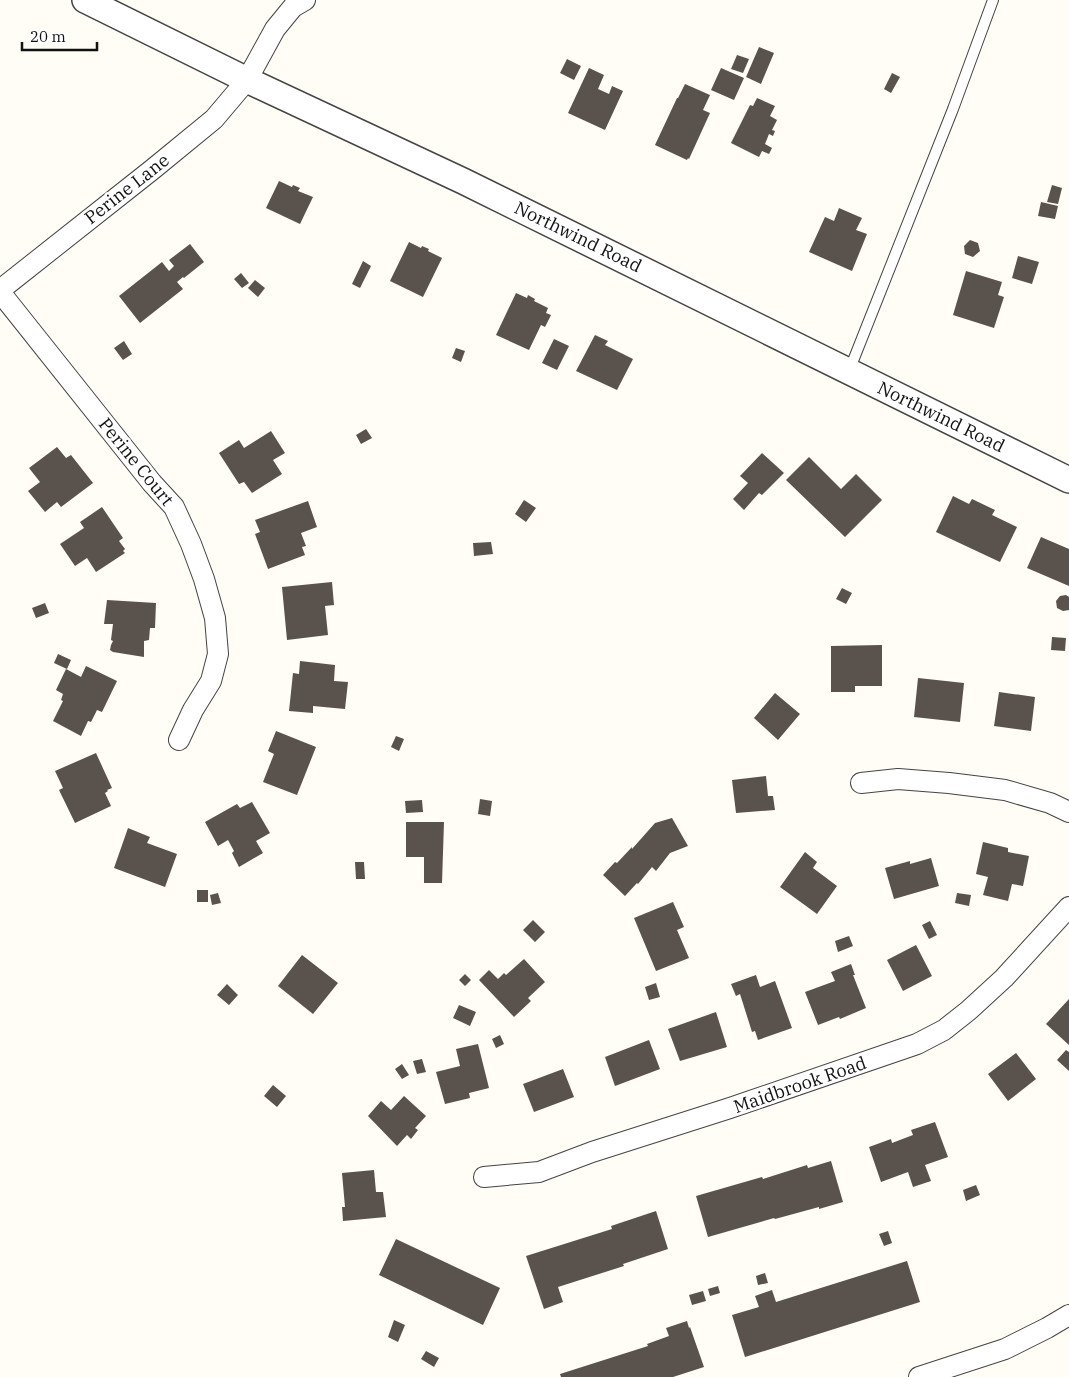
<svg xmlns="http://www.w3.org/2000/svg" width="1069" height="1377" font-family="'IBM Plex Serif',serif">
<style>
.building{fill:#5a524d}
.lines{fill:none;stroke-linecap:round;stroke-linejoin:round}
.service-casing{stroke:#444;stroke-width:12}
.minor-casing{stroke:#444;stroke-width:22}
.tertiary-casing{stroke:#444;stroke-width:28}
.service{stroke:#fff;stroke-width:10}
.minor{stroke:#fff;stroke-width:20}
.tertiary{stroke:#fff;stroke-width:25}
.labels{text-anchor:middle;stroke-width:5;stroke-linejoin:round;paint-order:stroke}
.street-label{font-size:18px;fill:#111;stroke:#fff}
</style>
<rect width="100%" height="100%" fill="#fffdf5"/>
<!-- building -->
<path class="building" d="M759,47l15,6 -13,31 -15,-7z
M737,55l12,4 -6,14 -12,-4z
M567,59l14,7 -7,14 -14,-7z
M589,68l15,7 -6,14 11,5 3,-8 11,5 -18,39 -37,-17z
M721,68l23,10 -10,22 -23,-10z
M892,73l8,4 -9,16 -7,-4z
M685,84l25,11 -7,15 7,3 -21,46 -1,-1 -1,2 -32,-15 22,-47h1z
M757,98l18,8 -5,10 7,4 -5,10 3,1 -2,5 -4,-2 -4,10 7,4 -3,6 -7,-3 -3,6 -28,-14 19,-38 3,1z
M279,181l13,6 1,-2 7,3 -2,3 15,6 -13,27 -34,-16z
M1052,185l10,3 -4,16 -11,-2z
M1041,202l17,4 -3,13 -17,-3z
M839,208l23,10 -6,12 11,4 -15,37 -43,-19 16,-35 9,4z
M970,240l8,3 2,8 -7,6 -8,-3 -1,-8z
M409,242l12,6 1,-2 7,3 -1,2 14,7 -19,39 -33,-16z
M190,244l14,18 -20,16 -1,-1 -6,5 6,7 -43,34 -21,-27 43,-34 7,9 5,-5 -5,-6z
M1018,256l21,6 -7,22 -20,-6z
M363,261l8,5 -11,22 -8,-4z
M966,271l36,11 -4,13 6,2 -10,31 -41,-13z
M241,273l8,10 -7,5 -8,-9z
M255,280l10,8 -7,9 -10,-9z
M516,293l11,5 1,-3 7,4 -1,2 14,7 -2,5 5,2 -6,12 -4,-2 -12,25 -33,-15z
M595,335l13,6 -3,4 28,14 -16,31 -41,-19z
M554,339l15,7 -12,24 -15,-7z
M124,341l8,13 -9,6 -9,-12z
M456,348l9,3 -4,11 -9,-4z
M366,429l6,9 -11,6 -5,-9z
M271,431l14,22 -12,7 9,14 -30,19 -8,-11 -5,2 -20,-31 20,-13 5,8z
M57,447l9,11 5,-3 22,28 -32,24 -4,-5 -12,10 -17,-21 12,-9 -11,-14z
M762,453l22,20 -22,22 -3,-2 -15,17 -11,-11 15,-16 -8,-7z
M809,457l32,32 15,-15 26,26 -37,37 -59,-57z
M953,496l16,8 3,-5 23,11 -3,5 25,12 -17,35 -64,-30z
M524,500l12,8 -10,14 -11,-8z
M308,501l9,26 -16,6 5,13 -4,1 3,8 -37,14 -13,-35 5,-2 -5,-12z
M102,507l21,31 -4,3 6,8 -2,2 2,2 -29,19 -9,-14 -12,8 -15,-22 24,-16 -4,-6z
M1041,537l28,12v37l-42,-18z
M491,542l2,12 -19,2 -1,-13z
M332,582l2,23 -9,1 3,29 -41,5 -5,-53z
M842,588l10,5 -6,11 -10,-5z
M1066,595l3,2v13l-6,1 -6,-3 -1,-7 4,-5z
M107,600l49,3 -1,25h-5l-1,12 -5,1v16l-31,-5 -3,-2 1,-5 2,-4 -2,-1 2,-16h-9z
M45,603l4,10 -13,5 -4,-10z
M1052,637l14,1 -1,13 -14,-1z
M882,645v41h-27v6h-24v-46z
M58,654l13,6 -4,9 -13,-6z
M300,661l35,4 -1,16 14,1 -3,27 -32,-3v7l-24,-2 4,-38 6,1z
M86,666l31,15 -15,31 -5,-2 -6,12 -3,-1 -7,15 -28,-15 10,-20 -2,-1 2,-6 -7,-4 10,-21 15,8z
M918,678l46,5 -4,39 -46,-5z
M999,692l36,5 -4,34 -37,-5z
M775,693l25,21 -22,26 -24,-22z
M276,731l40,16 -19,48 -34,-13 11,-28 -6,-3z
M396,736l8,3 -5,12 -8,-4z
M96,753l16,35 -5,2 1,1 -3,2 6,13 -36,17 -16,-33 4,-2 -8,-17z
M766,776l2,20h5l2,14 -39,3 -4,-33z
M480,799l12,2 -2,15 -12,-2z
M422,800l1,12 -17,1 -1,-12z
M252,802l18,31 -14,8 7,12 -24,14 -7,-14 2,-2 -6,-11 -10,6 -13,-24 32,-18 3,4z
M672,818l16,28 -18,7 -14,18 -4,-4 -14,17 -1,-1 -12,13 -22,-21 12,-13 2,1 15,-16v2l23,-26z
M406,822h38l-2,61h-18v-26h-18z
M128,828l22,9 -3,6 30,11 -12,33 -51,-19z
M983,842l25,6v4l21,4 -6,30 -11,-2 -4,17 -25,-6 5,-18 -12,-3z
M805,852l12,10 -4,6 24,18 -20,28 -37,-27z
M931,858l8,28 -45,13 -9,-31 25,-7v3z
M355,862h9l1,17h-9z
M197,890h11v12h-11z
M218,893l3,10 -9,2 -2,-10z
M957,893l14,2 -2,11 -14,-3z
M673,902l11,25 -7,3 12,28 -33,13 -22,-53z
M533,920l12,12 -10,10 -12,-12z
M930,921l7,14 -8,4 -7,-14z
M849,936l4,10 -15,6 -3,-11z
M916,945l16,31 -29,15 -16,-31z
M302,955l36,28 -25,31 -35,-28z
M524,959l21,23 -17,16 3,3 -17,16 -35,-37 10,-10 9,9 6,-6 2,2z
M851,964l4,11h-2l13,33 -26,11 -1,-2 -21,8 -13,-33 30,-11 -4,-9z
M465,974l6,6 -6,6 -6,-6z
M756,975l4,12 15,-6 17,47 -34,12 -3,-9 -3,1 -12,-38 -4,2 -5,-12z
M656,983l4,14 -11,3 -4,-13z
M227,984l11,11 -9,10 -12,-10z
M1069,999v46l-23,-21z
M459,1005l17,7 -6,14 -17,-8z
M716,1012l11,35 -47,14 -12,-32z
M500,1035l4,9 -8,4 -4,-9z
M649,1040l11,29 -45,17 -10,-29z
M478,1044l11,44 -20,5 1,5 -25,6 -9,-32 24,-6 -4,-17z
M1066,1050l3,2v19l-12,-11z
M1016,1053l20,26 -28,22 -20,-27z
M422,1059l4,13 -9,2 -4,-13z
M402,1064l7,11 -7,4 -7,-10z
M563,1069l11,28 -40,15 -11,-28z
M273,1085l13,11 -9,11 -13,-11z
M404,1096l22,20 -11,12 3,2 -7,9 -4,-4 -10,11 -29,-30 13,-15 10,9z
M935,1122l13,35 -23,8 6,16 -18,6 -5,-15 -27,10 -12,-35 22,-8 1,4 21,-8 -2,-5z
M831,1161l12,41 -24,7v-2l-44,12 -1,-1 -66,19 -12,-41 66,-19 1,2 44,-14 1,3z
M374,1170l2,22h7l3,25 -43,4 -1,-14h3l-3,-34z
M976,1185l4,10 -14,6 -3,-11z
M656,1211l12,38 -45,15 1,2 -66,21 5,15 -19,7 -18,-53 86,-27 -1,-3z
M888,1231l4,12 -8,3 -5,-12z
M396,1239l104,49 -17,37 -104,-50z
M907,1261l13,41 -175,55 -13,-42 27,-8 -4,-11 17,-6 4,12z
M765,1273l3,10 -10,2 -2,-9z
M718,1286l2,7 -10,3 -2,-7z
M703,1291l3,10 -14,4 -3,-10z
M394,1320l11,5 -7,17 -10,-5z
M687,1321l2,7 1,-1 14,40 -31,10h-112l-1,-3 88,-28 -1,-2 22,-8 -3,-8z
M426,1351l13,7 -5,9 -13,-8z"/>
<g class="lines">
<!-- service casing -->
<g class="service-casing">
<path id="service" d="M849,371l104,-262 40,-109"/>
</g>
<!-- minor casing -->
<g class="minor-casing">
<path id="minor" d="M0,290l153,-121 61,-50 33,-39 28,-51 18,-22 12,-7
M0,292l152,191 22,24 17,37 13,35 11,39 3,36 -7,27 -18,29 -14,30
M861,783l37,-4 51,4 56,7 45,13 19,9
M484,1177l55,-5 53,-20 138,-44 187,-64 27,-14 24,-19 36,-33 65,-71
M919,1377l86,-28 42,-21 22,-13"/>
</g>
<!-- tertiary casing -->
<g class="tertiary-casing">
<path id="tertiary" d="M85,0l162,80 216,101 606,299"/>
</g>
<!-- service -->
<use href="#service" class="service"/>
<!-- minor -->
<use href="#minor" class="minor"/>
<!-- tertiary -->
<use href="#tertiary" class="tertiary"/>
</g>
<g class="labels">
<!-- street labels -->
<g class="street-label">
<text transform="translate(127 189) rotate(-38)" y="6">Perine Lane</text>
<text transform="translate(578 237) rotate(26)" y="6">Northwind Road</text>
<text transform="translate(941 417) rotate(26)" y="6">Northwind Road</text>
<text transform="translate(136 462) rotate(51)" y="6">Perine Court</text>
<text transform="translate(800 1085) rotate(-19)" y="6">Maidbrook Road</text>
</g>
</g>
<!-- scale -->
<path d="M22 42v8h75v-8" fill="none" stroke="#111111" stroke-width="2.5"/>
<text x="30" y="42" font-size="15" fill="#111111" stroke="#ffffff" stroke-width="4" paint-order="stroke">20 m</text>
</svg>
